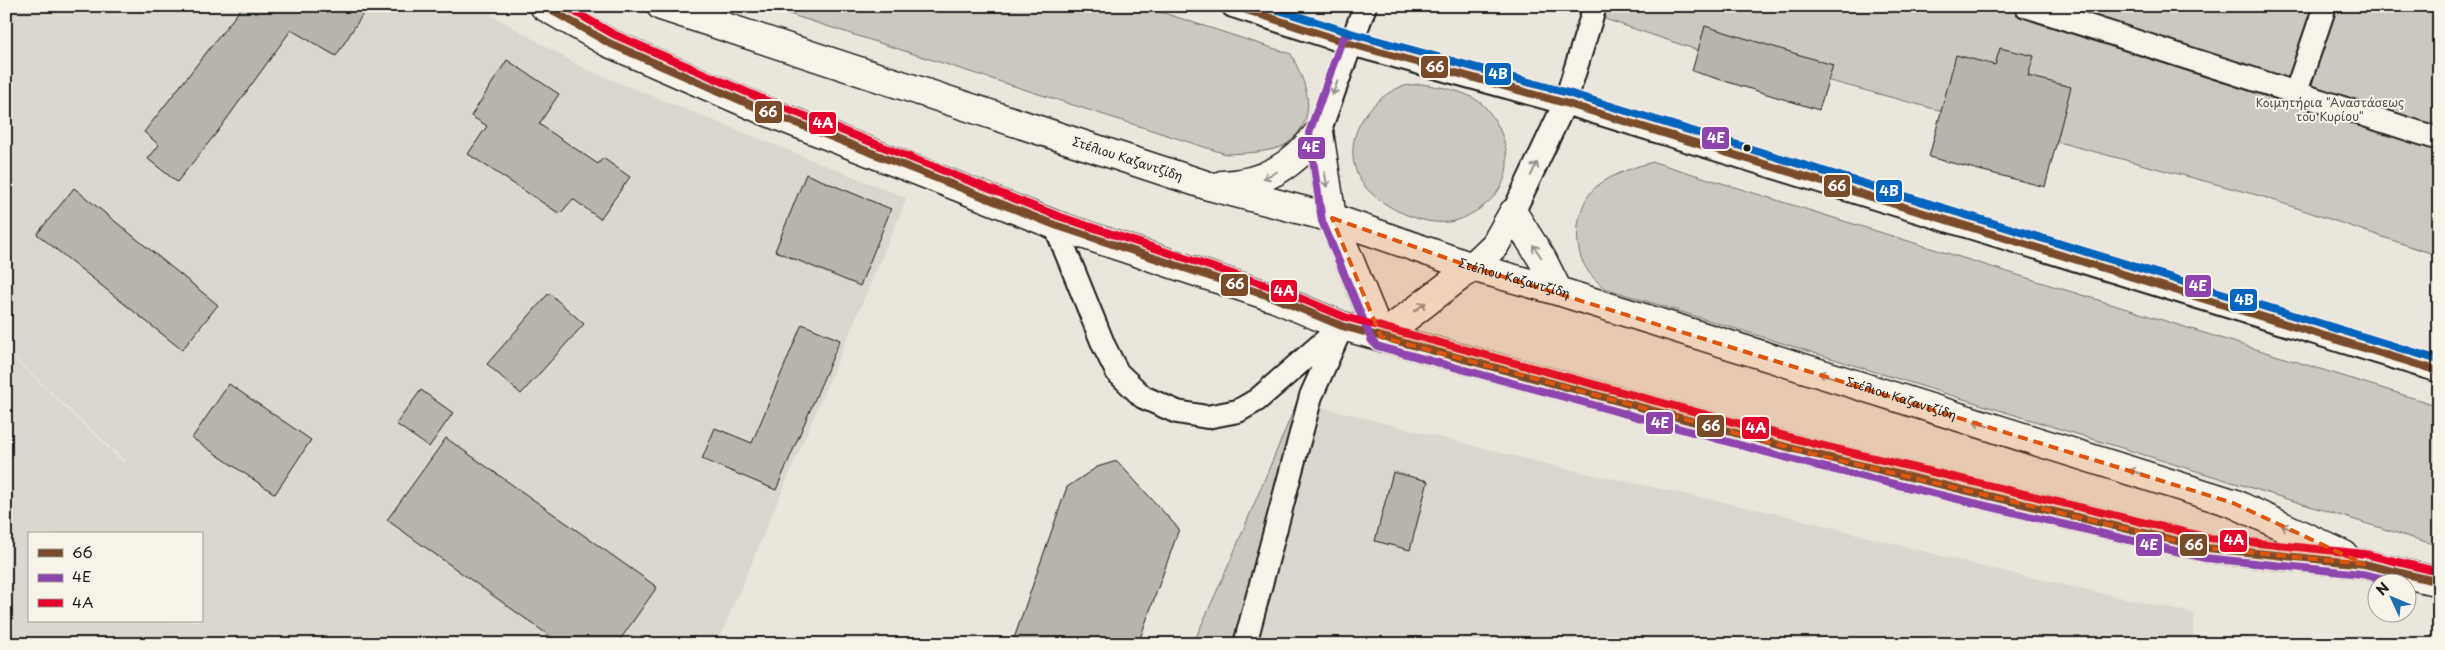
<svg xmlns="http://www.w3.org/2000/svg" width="2445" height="650" font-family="'Playpen Sans',sans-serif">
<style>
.built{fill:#dad7ce;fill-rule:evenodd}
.green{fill:#ccc8c0;stroke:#74726e}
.building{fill:#b6b4ac;stroke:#1c1c1c}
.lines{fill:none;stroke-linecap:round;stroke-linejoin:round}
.lane-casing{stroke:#1c1c1c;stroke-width:26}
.secondary-casing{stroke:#1c1c1c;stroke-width:31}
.lane{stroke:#f7f3e8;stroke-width:22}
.secondary{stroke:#f7f3e8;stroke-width:28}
.bus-1-casing{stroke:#f7f3e8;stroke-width:11}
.bus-2-casing{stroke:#f7f3e8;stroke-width:11}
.bus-3-casing{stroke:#f7f3e8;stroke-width:11}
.bus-4-casing{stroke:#f7f3e8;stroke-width:11}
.bus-1{stroke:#7a4b2a;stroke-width:8}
.bus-2{stroke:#8e44ad;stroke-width:8}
.bus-3{stroke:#e4002b;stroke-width:8}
.bus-4{stroke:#0065bd;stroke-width:8}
.oneway{stroke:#94928c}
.marked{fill:#de560d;fill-opacity:0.2;stroke:#de560d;stroke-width:4;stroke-dasharray:10 6;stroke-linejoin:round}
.bus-dot{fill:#1c1c1c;stroke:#f7f3e8;stroke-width:2}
.labels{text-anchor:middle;stroke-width:4;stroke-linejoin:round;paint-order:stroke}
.park-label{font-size:12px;fill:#51504d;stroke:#f7f3e8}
.street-label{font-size:12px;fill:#1c1c1c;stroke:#f7f3e8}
.line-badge{stroke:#f7f3e8;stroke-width:2}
.badge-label{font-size:14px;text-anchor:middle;font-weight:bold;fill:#fff}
</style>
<rect width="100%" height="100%" fill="#eae6dc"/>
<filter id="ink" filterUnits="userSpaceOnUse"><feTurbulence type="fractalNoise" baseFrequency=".02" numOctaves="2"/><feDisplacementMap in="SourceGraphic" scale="10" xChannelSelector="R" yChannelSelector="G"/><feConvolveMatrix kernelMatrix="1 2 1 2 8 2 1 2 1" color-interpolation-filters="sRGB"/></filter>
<g filter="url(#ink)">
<!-- built -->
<path class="built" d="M6,6h470l109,63 322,129 -190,446h-711v-293l118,112 1,-2 -119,-111zM29,534h172v87h-172z
M1318,406l244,62 226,48 196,51 211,47 -3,30h-937z"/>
<!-- green -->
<path class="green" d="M764,6h378l149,48c13,26 28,57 4,82 -4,3 -7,8 -12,10 -18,7 -38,7 -57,8z
M1566,6h873v250l-175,-59 -434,-116 -118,-26z
M1421,84c20,3 43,6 60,19 7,6 14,17 18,25 14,31 11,59 -18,80 -8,5 -17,11 -27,13 -31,8 -88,-19 -98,-50 -12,-34 11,-69 42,-83 7,-3 15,-3 23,-4z
M1654,162l785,244v140l-835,-258c-5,-5 -12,-11 -16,-17 -16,-22 -13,-60 4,-80 10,-13 46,-26 62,-29z
M1297,402l-62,242h-42l36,-80z"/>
<!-- building -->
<path class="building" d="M243,6h125l-32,50 -45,-26 -73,101 -41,51 -29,-23 11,-14 -15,-13z
M1705,26l128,39 -14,45 -127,-39z
M2000,48l34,8 -6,20 43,11 -26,100 -116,-30 27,-102 39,10z
M507,60l52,34 -20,30 59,40 5,-6 27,19 -30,42 -27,-20 -13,15 -92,-60 19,-28 -16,-10z
M806,174l85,35 -31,77 -85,-35z
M74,188l144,117 -36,45 -145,-116z
M549,293l35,31 -63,70 -34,-30z
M802,324l38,16 -64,150 -74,-31 13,-31 37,15z
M229,384l82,56 -36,54 -83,-56z
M421,390l32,23 -24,34 -33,-23z
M446,438l211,149 -40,57h-56l-174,-124z
M1117,461l62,68 -41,115h-126l55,-157 30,-20z
M1393,472l35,9 -18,69 -35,-9z"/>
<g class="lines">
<!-- lane casing -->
<g class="lane-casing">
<path id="lane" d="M1233,6l118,38 214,59 874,268
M2026,6l413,133
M2296,92l29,-86
M1319,132l46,-126
M1513,213l52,-110 30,-97
M1055,225l49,121 13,26 26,25 34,15 30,5 31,-6 19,-11 85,-74
M1245,644l66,-248 28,-63"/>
</g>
<!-- secondary casing -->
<g class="secondary-casing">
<g id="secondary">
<path d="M544,6l65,37 154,67 292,115 220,73 67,28 467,127 398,95 157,16 75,18"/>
<path id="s1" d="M661,6l548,180 123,32 140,49 86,24 675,212 111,52"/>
<path d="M1319,132l13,86 49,119"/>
<path d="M1222,185c42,-1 72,-20 97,-53"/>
<path d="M1381,337l91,-70 23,-22 18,-32 29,46 16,32"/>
</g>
</g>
<!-- lane -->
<use href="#lane" class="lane"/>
<!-- secondary -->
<use href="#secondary" class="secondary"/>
<!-- bus-1 casing -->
<g class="bus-1-casing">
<path id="bus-1" d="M544,6l65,37 154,67 292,115 220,73 67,28 467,127 398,95 157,16 75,18
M1234,6l117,38 214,59 874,268"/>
</g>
<!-- bus-2 casing -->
<g class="bus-2-casing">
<path id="bus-2" d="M2398,582l-36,-8 -157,-16 -399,-95 -429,-117 -5,-5 -50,-120 -13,-88 33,-93 4,-5 7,-1 215,59 871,267"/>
</g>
<!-- bus-3 casing -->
<g class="bus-3-casing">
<path id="bus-3" d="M565,6l48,28 154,67 291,115 220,73 67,28 466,126 398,95 156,16 74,18"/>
</g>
<!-- bus-4 casing -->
<g class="bus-4-casing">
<path id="bus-4" d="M1266,6l88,28 214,59 871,267"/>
</g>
<!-- bus-1 -->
<use href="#bus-1" class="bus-1"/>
<!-- bus-2 -->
<use href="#bus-2" class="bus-2"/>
<!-- bus-3 -->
<use href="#bus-3" class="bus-3"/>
<!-- bus-4 -->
<use href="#bus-4" class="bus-4"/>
</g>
<!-- one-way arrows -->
<defs><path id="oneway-shaft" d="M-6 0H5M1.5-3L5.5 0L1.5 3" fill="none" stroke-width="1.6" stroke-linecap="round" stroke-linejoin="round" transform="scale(1.25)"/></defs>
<g class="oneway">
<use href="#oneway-shaft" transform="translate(1335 88) rotate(110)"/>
<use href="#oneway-shaft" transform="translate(1534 169) rotate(-65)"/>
<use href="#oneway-shaft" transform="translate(1270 175) rotate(155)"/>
<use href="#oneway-shaft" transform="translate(1326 180) rotate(82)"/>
<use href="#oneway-shaft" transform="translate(1537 251) rotate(-124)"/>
<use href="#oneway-shaft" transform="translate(1420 307) rotate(-38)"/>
<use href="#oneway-shaft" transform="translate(1826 375) rotate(-163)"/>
<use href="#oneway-shaft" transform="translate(1981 424) rotate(-163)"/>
<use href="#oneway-shaft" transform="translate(2136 472) rotate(-163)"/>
<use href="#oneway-shaft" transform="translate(2288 528) rotate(-155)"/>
</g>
</g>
<!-- marked area -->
<path class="marked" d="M1332,218l140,49 761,236 131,61 -157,-16 -398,-95 -428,-116z"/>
<!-- markers -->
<circle class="bus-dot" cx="1747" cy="148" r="4.5"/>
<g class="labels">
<!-- park labels -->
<g class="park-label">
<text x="2330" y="107">Κοιμητήρια "Αναστάσεως<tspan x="2330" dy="14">του Κυρίου"</tspan></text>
</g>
<!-- street labels -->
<g class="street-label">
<text dy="4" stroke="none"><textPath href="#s1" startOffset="491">Στέλιου Καζαντζίδη</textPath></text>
<text dy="4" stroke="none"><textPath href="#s1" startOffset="896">Στέλιου Καζαντζίδη</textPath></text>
<text dy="4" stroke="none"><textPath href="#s1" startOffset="1301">Στέλιου Καζαντζίδη</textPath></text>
</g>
</g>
<g class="line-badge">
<rect x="1420" y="55" width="29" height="24" rx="5" fill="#7a4b2a"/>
<rect x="1484" y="62" width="28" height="24" rx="5" fill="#0065bd"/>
<rect x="754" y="100" width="29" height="24" rx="5" fill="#7a4b2a"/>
<rect x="808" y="111" width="29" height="24" rx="5" fill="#e4002b"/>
<rect x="1701" y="126" width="29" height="24" rx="5" fill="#8e44ad"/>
<rect x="1297" y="136" width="29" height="24" rx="5" fill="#8e44ad"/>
<rect x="1823" y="174" width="28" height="24" rx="5" fill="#7a4b2a"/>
<rect x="1875" y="179" width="28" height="24" rx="5" fill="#0065bd"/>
<rect x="1220" y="273" width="29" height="24" rx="5" fill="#7a4b2a"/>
<rect x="2184" y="274" width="28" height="24" rx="5" fill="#8e44ad"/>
<rect x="1270" y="279" width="28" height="24" rx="5" fill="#e4002b"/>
<rect x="2229" y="288" width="29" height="24" rx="5" fill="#0065bd"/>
<rect x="1645" y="411" width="29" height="24" rx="5" fill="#8e44ad"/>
<rect x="1696" y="414" width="29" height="24" rx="5" fill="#7a4b2a"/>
<rect x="1741" y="416" width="29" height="24" rx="5" fill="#e4002b"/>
<rect x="2219" y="529" width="29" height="24" rx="5" fill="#e4002b"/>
<rect x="2135" y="533" width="28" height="24" rx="5" fill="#8e44ad"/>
<rect x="2179" y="533" width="29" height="24" rx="5" fill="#7a4b2a"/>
</g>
<g class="badge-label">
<text x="1435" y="72">66</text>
<text x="1498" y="79">4Β</text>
<text x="768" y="117">66</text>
<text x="823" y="128">4Α</text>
<text x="1716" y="143">4Ε</text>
<text x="1311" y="152">4Ε</text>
<text x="1837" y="191">66</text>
<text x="1889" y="196">4Β</text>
<text x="1235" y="289">66</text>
<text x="2198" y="291">4Ε</text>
<text x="1284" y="296">4Α</text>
<text x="2244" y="305">4Β</text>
<text x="1660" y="428">4Ε</text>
<text x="1711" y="431">66</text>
<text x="1756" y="433">4Α</text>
<text x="2234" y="545">4Α</text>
<text x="2149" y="550">4Ε</text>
<text x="2194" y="550">66</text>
</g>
<!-- margin -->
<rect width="2445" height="650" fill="none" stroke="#f7f3e8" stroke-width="25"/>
<rect x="12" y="12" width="2420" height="625" fill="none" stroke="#1c1c1c" stroke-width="2" filter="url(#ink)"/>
<!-- legend -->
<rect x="28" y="532" width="175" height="90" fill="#f7f3e8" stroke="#9f9d96"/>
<rect x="38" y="549" width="25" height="8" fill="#7a4b2a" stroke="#9f9d96"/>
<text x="72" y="558" font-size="15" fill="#1c1c1c">66</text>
<rect x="38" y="574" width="25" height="8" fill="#8e44ad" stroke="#9f9d96"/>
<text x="72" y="582" font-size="15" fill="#1c1c1c">4Ε</text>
<rect x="38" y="599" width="25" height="8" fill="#e4002b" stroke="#9f9d96"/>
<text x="72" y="608" font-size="15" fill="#1c1c1c">4Α</text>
<!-- north arrow -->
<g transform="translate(2392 598) rotate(314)"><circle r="24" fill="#f7f3e8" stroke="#9f9d96"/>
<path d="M0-4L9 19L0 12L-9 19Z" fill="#1f6fb2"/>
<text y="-8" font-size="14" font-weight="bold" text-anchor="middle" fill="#1c1c1c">N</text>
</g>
</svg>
